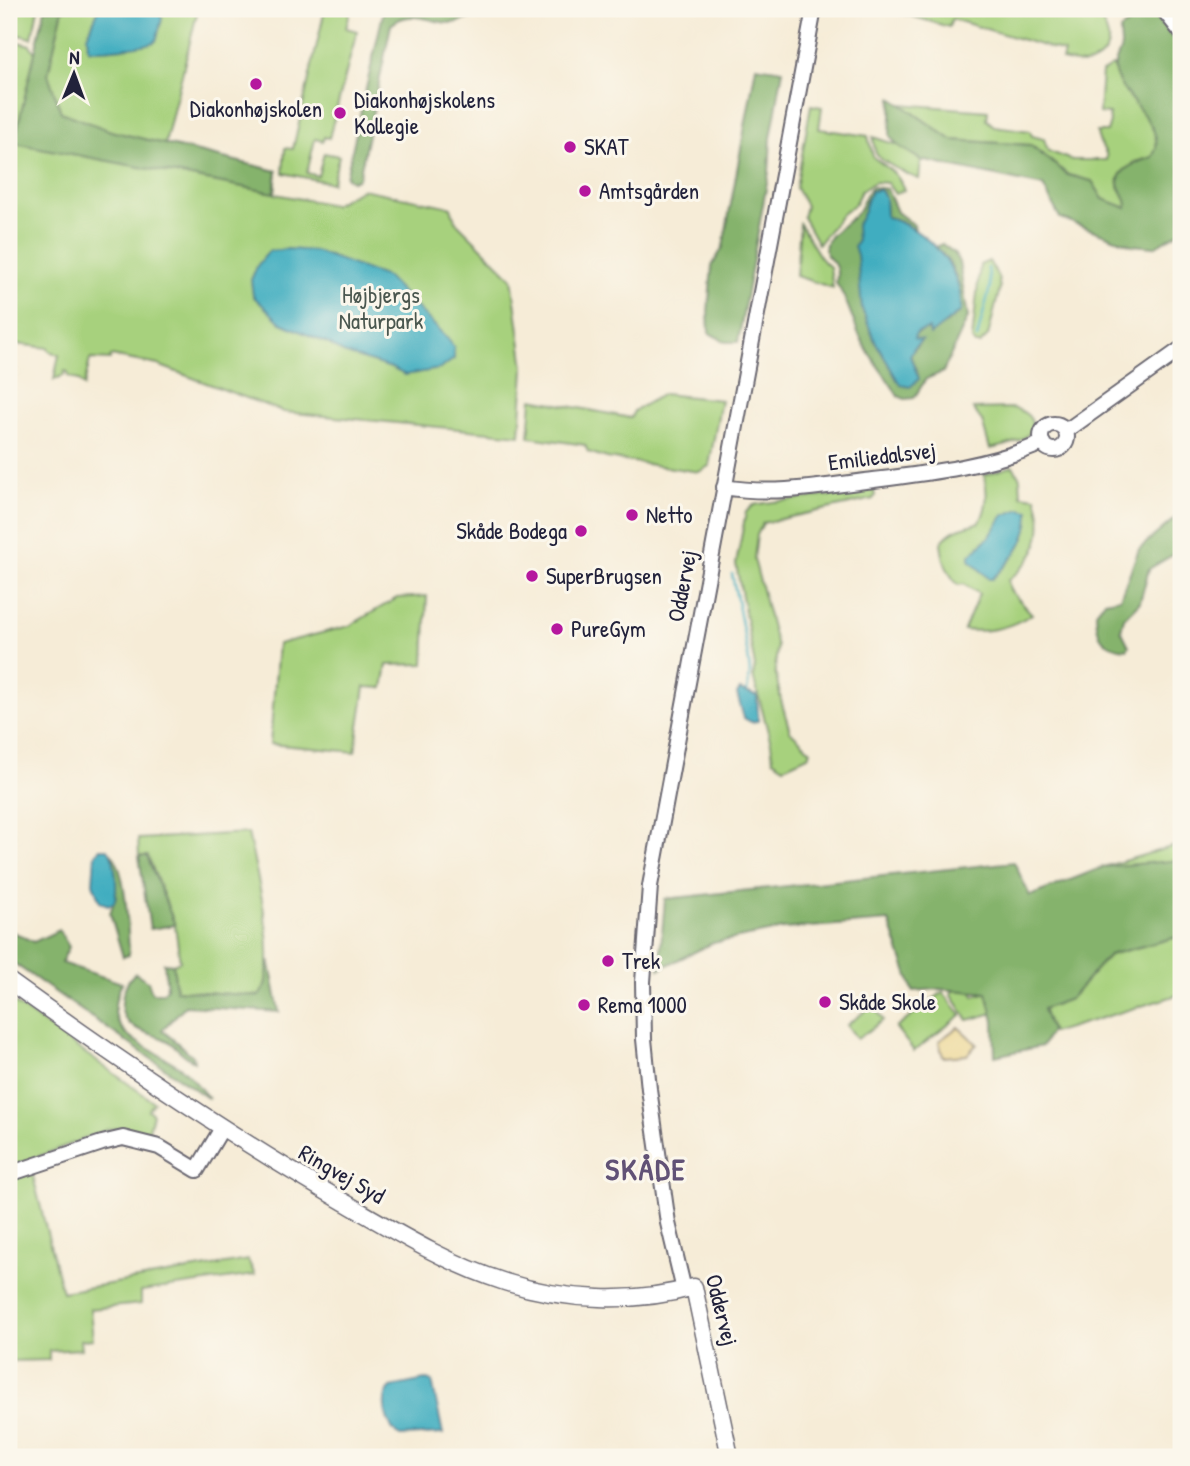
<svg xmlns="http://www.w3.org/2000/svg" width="1190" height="1466" font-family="'Patrick Hand',sans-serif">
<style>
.green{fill:#a7d17d;stroke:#647a5c;stroke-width:2}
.forest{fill:#85b36c;stroke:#546a54;stroke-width:2}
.sand{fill:#eeda9e;stroke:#887e6c;stroke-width:2}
.water{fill:#41adc0;stroke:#32687e;stroke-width:2}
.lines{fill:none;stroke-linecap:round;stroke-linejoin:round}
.stream{stroke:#41adc0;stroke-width:2.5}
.tertiary-casing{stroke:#6c6972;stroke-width:18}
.secondary-casing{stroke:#6c6972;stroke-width:19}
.tertiary{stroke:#fff;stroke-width:14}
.secondary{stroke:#fff;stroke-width:16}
.poi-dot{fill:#b5179e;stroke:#fbf7ec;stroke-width:2.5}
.labels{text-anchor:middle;stroke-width:6;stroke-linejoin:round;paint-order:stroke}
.poi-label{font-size:23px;fill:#22223b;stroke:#fbf7ec;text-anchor:start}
.park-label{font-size:23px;fill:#4a574f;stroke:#fbf7ec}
.street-label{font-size:23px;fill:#22223b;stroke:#fbf7ec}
.district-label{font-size:30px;font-weight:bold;letter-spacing:2px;fill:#615276;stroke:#fbf7ec}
</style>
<rect width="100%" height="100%" fill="#fbf7ec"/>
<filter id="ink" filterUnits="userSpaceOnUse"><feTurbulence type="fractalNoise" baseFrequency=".0143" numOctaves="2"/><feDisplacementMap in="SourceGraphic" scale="14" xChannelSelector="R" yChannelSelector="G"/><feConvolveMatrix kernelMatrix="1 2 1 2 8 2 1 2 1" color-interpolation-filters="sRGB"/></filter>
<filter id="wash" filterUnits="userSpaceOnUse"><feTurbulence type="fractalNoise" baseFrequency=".00686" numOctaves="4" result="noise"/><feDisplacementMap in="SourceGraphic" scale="28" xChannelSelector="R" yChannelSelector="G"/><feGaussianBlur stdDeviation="1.57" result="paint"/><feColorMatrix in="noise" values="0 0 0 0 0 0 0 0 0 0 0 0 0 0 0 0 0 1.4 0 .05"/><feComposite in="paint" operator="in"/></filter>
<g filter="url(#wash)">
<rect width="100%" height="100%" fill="#f6ecd7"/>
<!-- green -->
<path class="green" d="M9,9h29l-6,29 -23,-5z
M63,9h135l-33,135 112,27 -2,23 58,11 29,-16 89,18 4,14 57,57 12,90 -4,67 -236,-23 -126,-47 -47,-9 -1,4 -20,-1 -6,27 -6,-6 -10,-4v-4l-3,-1 -1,4 -10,5 5,-25 -9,-3 -2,-4 -39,-5v-303l21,5 18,28z
M325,9h26l-5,19 11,3 -28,107 -5,-1 -1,4 -8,-2 -8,34 11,3 6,-23 15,3 -7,27 -49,-10 2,-25 8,1z
M894,9h199c5,7 12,16 14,24 5,16 -7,30 -23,31 -7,0 -15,-3 -22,-4l2,-8 -112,-33 -3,8 -55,-16z
M1114,65c4,28 30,42 42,66 4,9 2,18 -4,26l-18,5 -15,25 7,9 2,13 -25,-10 -11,-18 -24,-6 -37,-30 -79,-5 -51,-36 87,7 -1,9 7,6 36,5 2,5 12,3 4,12 24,9h34c3,-10 -8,-13 -9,-28h10l3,-10 -1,-8 -10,-1 3,-41z
M811,105l11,2 -3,22 49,7 5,21c14,11 25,15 31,33l-9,4 -8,-11 -12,-1 -14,9 -7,14 -12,9 -24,30 -15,-27 3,-11 -10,-18z
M873,137l24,8 24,15 -2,19c-8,-2 -38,-18 -42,-24 -3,-4 -3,-12 -4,-18z
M800,224l22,36 8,7 3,21 -37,-12z
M989,261l9,16 2,11 -12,48 -8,8h-5l-3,-4 8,-75z
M663,394l58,6 -12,66 -10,6 -92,-14 -19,-6 -3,-7 -56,-8 3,-38 99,19 3,-7z
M1012,408c22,4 29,23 6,33 -9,4 -19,6 -28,8l-8,-28 -9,-12z
M1013,466l7,12 1,17 15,2c11,36 2,61 -28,83l2,10 22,24c-20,13 -44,19 -68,16l15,-36 -15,-10 -6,1c-12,-14 -15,-24 -17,-42 11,-16 22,-15 39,-21 8,-16 8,-30 4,-47z
M874,490l1,6 -2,3 -110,24 -6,12 -3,24 23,88 -2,23 6,30 9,31 21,20 -3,5 -24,11 -11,-7 -2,-17 -18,-67 2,-10 -19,-102 10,-52 8,-7 11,-2z
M427,596l-3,68 -37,1 -4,23 -18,-1 -10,65 -85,-8 8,-100 71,-18 48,-28z
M248,833c8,40 33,129 12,163l-84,-6 -3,-26 7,-3 -5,-36 -27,-69h-9l-1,-17z
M1181,844v17l-78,6z
M1181,936v58l-129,39 -9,-24 27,-10 39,-44z
M956,988h14l4,8 14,-4 6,21 -26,7 -17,-26z
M943,992l18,23 -47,36 -18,-23z
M9,999l145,103 -6,8 5,4 -5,19 -22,-5 -17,1 -95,37 -5,-6z
M873,1005l10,15 -26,19 -10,-14z
M32,1172l30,120 186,-32 7,15 -114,16v13l-51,5 3,30 -13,1 1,9 -32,2v9l-40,1v-181z"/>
<!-- forest -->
<path class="forest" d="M45,9h18l-15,65 13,38 50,19 166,40 -3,22 -260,-50z
M384,9h97l-1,5c-8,3 -19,9 -28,9 -20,1 -41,-16 -61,2l-32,153 -7,3 -6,-4z
M1150,10l31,38v183l-27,16 -22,-2 -72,-27 -17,-32 -122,-26 -24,-15 -7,-9 2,-38 60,42 78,5 38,30 24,6 11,18 24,9c0,-9 -3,-12 -7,-20 -8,-19 21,-27 32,-31 19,-29 -29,-56 -37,-84 -3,-10 5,-17 6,-27 0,-5 -1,-11 -1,-16z
M756,66l27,4 -12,68 -2,34 -31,170h-12l-17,-9 -1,-21 4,-46 11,-19z
M872,187l15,2 10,23 17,13 1,5 -14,-9 -15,-4 -3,-25 -7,-2 -10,11 -2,13 -7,15 5,80 12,30 24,42 20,-6 -8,-20 11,-15 -6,-1v-4l10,-6 5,2 17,-8 14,-12c1,-24 -7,-49 -26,-64l7,-3 12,9 5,9 9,55 -25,55 -17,7 -12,19 -9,1 -7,-3c-11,-20 -27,-36 -37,-57 -9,-19 -13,-39 -25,-56 5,-25 -12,-22 -11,-35 3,-17 24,-24 33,-37 6,-9 6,-17 14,-24z
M1181,513v37l-32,19 -9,33 -16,16 -3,12 8,16 -2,3c-25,-2 -31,-13 -31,-37l9,-11 15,-3 19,-49z
M112,854c15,18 16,77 17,101l-6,2 -13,-44 6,-17z
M139,856h8l28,69 -25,4z
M1181,860v76l-72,19 -39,44 -27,10 8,22 -9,15 -47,10 -1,-35 -7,-28 -48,-4 -26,2 -24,-70 -106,8 -70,14 -54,26 6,-70 349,-37 16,34 73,-29z
M9,930l25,12 25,-12 10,17 -8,16 61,20c-26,51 24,61 58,84 11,8 20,21 29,32l-200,-139z
M269,959l10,53 -94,-6 -23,24 31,26 1,5c-10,-4 -17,-14 -26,-20 -19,-10 -49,-10 -46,-39 0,-10 5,-22 13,-29l13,8 4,12h11l4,-5 -3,-25 9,1 3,26 83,6 7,-11z"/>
<!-- sand -->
<path class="sand" d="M958,1027l19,17 -10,11 -24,2 -4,-16z"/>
<!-- water -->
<path class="water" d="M99,9h60l3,10 -6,22c-8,5 -58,11 -68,8l-1,-13z
M880,190l5,7 1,20c41,13 77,49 75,94l-31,24 -1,-6 -11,3 -3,3v4l7,1 -7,6 -5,10 9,23 -9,8 -9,-2 -3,-4 -24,-42 -12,-30 -5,-54 -3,-8 3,-5 -1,-17c9,-9 9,-22 15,-34z
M288,249l27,2 72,26 60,61 7,9v12l-14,10 -35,6 -14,-7 -48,-15 -14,-9 -48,-21 -28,-27 -2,-16 6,-14 12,-15z
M1020,509l9,2c1,31 -17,48 -37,68h-3l-19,-19v-5l20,-19 14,-21z
M740,690l17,6 1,25 -7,1 -7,-4 -7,-24z
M100,849h8c8,10 10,41 6,54l-6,2 -8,-3 -7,-19 2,-29z
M425,1380l7,1 11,53 -43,2c-14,-8 -21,-38 -9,-49z"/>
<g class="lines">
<!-- stream -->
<path class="stream" d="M977,338l13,-51 -2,-19
M732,574l16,82 2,17 -3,18"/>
</g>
</g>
<g filter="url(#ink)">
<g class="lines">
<!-- tertiary casing -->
<g class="tertiary-casing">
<path id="tertiary" d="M1163,9l18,23
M1041 437a13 13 0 1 1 26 0a13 13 0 1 1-26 0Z
M1066,431l115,-82
M724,487c45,8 89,1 134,-5 63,-8 126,-14 185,-39
M9,1174l93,-31 21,-5 36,9 38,23 25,-42
M684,1290l-16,-67 -19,-134 -5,-50 -1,-57 7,-96 164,-877"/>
</g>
<!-- secondary casing -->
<g class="secondary-casing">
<path id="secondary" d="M9,981c108,78 219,154 335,221 52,30 104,62 161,80 59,19 130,22 189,5l36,170"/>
</g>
<!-- tertiary -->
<use href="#tertiary" class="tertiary"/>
<!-- secondary -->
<use href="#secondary" class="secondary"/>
</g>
</g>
<!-- markers -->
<g class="poi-dot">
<circle cx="256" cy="84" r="7"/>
<circle cx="340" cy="113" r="7"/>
<circle cx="570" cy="147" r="7"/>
<circle cx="585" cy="191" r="7"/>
<circle cx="632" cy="515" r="7"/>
<circle cx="581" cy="531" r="7"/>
<circle cx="532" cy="576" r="7"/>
<circle cx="557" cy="629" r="7"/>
<circle cx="608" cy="961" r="7"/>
<circle cx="825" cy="1002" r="7"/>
<circle cx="584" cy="1005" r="7"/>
</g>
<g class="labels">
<!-- poi labels -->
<g class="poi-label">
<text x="354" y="108">Diakonhøjskolens<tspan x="354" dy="26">Kollegie</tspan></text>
<text x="256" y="117" text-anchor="middle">Diakonhøjskolen</text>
<text x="584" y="155">SKAT</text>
<text x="599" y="199">Amtsgården</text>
<text x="646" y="523">Netto</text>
<text x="567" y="539" text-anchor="end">Skåde Bodega</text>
<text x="546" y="584">SuperBrugsen</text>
<text x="571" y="637">PureGym</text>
<text x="622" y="969">Trek</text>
<text x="839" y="1010">Skåde Skole</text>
<text x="598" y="1013">Rema 1000</text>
</g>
<!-- park labels -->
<g class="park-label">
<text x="381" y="303">Højbjergs<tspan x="381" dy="26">Naturpark</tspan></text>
</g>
<!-- street labels -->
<g class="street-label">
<text transform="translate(882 456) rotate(-7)" y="8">Emiliedalsvej</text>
<text transform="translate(682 586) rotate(-79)" y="8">Oddervej</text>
<text transform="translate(342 1174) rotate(30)" y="8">Ringvej Syd</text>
<text transform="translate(722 1310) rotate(76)" y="8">Oddervej</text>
</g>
<!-- district labels -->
<g class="district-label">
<text x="646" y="1180">SKÅDE</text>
</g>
</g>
<!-- margin -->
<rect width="1190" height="1466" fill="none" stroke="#fbf7ec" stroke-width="35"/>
<!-- north arrow -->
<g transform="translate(74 74) rotate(1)" stroke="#fbf7ec" stroke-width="5" paint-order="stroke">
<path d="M0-5L12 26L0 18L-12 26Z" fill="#22223b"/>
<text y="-10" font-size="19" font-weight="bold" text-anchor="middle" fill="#22223b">N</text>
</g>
</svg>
